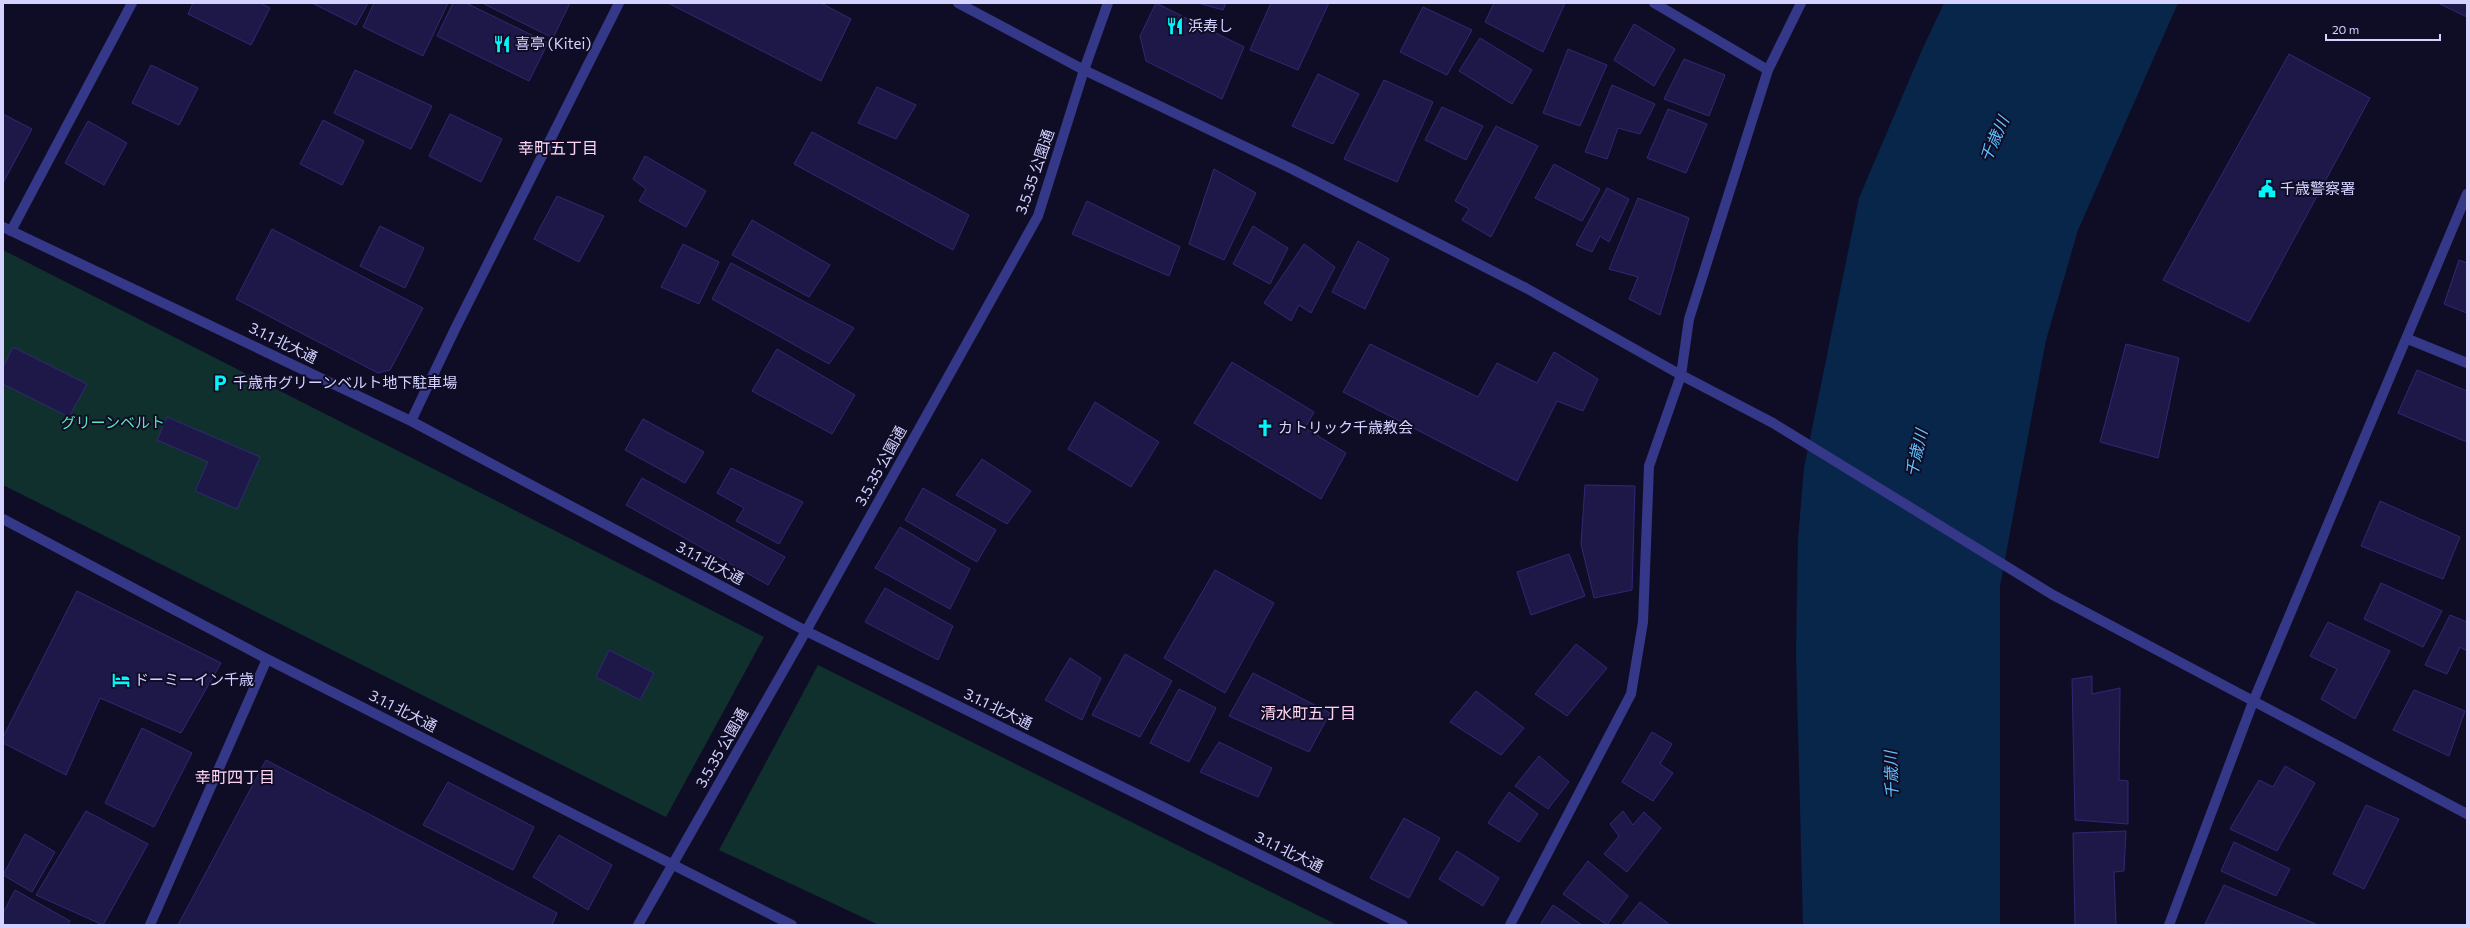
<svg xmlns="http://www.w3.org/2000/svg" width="2470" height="928" font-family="Commissioner,'Noto Sans JP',sans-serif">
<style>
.green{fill:#10302d}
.water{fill:#08254a}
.building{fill:#1e1848;stroke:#312876}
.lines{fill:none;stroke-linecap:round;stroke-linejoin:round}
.minor{stroke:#353888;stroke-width:10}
.labels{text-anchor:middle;stroke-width:4;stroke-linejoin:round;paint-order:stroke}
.poi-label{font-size:15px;fill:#d4d2ff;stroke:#0f0d26;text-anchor:start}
.street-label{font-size:15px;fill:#d4d2ff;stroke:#0f0d26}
.park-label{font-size:15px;fill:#56e8b7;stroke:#0f0d26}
.water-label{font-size:16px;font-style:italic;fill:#60c2ff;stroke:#0f0d26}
.neighbourhood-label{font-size:16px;fill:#ffd4f3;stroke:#0f0d26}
</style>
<rect width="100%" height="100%" fill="#0f0d26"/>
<!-- green -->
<path class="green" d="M3,250l761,387 -98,180 -663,-332z
M818,665l519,260h-458l-160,-75z"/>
<!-- water -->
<path class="water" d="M1944,3h234l-100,227 -32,110 -46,246v339h-197l-7,-273 2,-113 6,-71 55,-270 63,-148z"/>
<!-- building -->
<path class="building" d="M193,3h67l10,5 -19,37 -63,-31z
M312,3h56l-12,22z
M374,3h74l-25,53 -60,-29z
M453,3h13l82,40 -19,38 -92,-45z
M482,3h88l-17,35z
M668,3h153l30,16 -30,62z
M1156,3l88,44 -22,52 -76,-38 -6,-25z
M1198,3h28l-3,7z
M1271,3h58l-31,67 -48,-20z
M1494,3h71l-22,49 -58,-30z
M2438,3h29v14z
M1423,7l49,23 -25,45 -47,-23z
M1634,24l41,25 -21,37 -40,-26z
M1480,38l52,32 -20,34 -53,-33z
M1568,49l39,16 -27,61 -37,-13z
M2289,54l81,44 -121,224 -86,-42z
M1684,59l41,16 -16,41 -45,-17z
M151,65l47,23 -19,37 -47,-22z
M355,70l77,36 -21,43 -77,-36z
M1318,74l41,20 -26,50 -41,-18z
M1384,80l49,22 -36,80 -53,-23z
M1612,85l43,19 -15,30 -22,-6 -11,31 -22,-7z
M877,87l39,18 -20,34 -38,-16z
M1442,107l41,19 -17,34 -41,-20z
M1668,109l39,15 -21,49 -39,-15z
M3,114l29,15 -29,54z
M450,114l52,25 -21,43 -52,-26z
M323,120l41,21 -22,44 -42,-21z
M88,121l39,22 -23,42 -39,-22z
M1496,126l42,20 -47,91 -29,-17 7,-11 -14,-8z
M812,132l157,83 -16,35 -159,-86z
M645,156l61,35 -20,36 -47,-26 7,-12 -13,-10z
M1554,164l46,25 -18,32 -47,-23z
M1214,169l42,24 -32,67 -35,-16z
M1607,188l22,11 -20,43 -9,-6 -8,16 -16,-7z
M557,196l47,20 -25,46 -45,-23z
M1638,198l51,20 -29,97 -31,-16 9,-22 -29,-8z
M1087,201l93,46 -11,29 -97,-42z
M752,220l78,45 -21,32 -77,-42z
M380,226l44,22 -19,40 -45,-22z
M1253,226l35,22 -18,36 -37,-20z
M272,229l151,79 -33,62 -12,3 -142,-74z
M1358,241l31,18 -24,50 -33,-17z
M683,244l36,18 -20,42 -38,-17z
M1304,244l31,23 -24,46 -12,-8 -8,16 -27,-18z
M2459,260l8,3v50l-23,-9z
M731,263l123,65 -25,36 -117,-65z
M1370,344l108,53 19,-34 40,20 17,-31 44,27 -15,32 -26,-10 -40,80 -174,-89z
M2126,344l53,14 -21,100 -58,-16z
M13,347l74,37 -18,33 -66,-33v-17z
M777,349l78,46 -23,39 -80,-43z
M1232,362l82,50 -9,16 41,25 -25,46 -127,-76z
M2417,370l50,21v51l-69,-29z
M1095,402l64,40 -28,45 -63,-38z
M167,417l93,40 -23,52 -42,-18 13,-29 -51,-22z
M643,419l61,33 -19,31 -60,-33z
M982,459l49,32 -24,33 -51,-29z
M731,468l72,34 -24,42 -43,-23 8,-13 -27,-15z
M642,478l143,79 -17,28 -142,-80z
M1585,485l50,1 -3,104 -38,8 -13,-54z
M923,488l73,42 -19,32 -72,-42z
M2380,501l80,36 -17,42 -82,-33z
M900,527l70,42 -20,40 -75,-41z
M1569,554l16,42 -54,19 -14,-43z
M1215,570l59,33 -49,90 -61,-35z
M2381,583l61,28 -19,36 -59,-28z
M885,588l68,38 -15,34 -73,-38z
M77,591l144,72 -40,70 -81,-35 -34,77 -63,-32v-6z
M2450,615l17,7v29l-7,-4 -13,27 -22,-9z
M2328,622l62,29 -35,68 -34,-20 16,-30 -27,-13z
M1576,644l31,24 -40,48 -32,-22z
M609,650l45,23 -14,27 -44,-23z
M1125,654l47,27 -32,56 -48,-22z
M1070,658l31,20 -19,42 -37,-20z
M1253,673l77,40 -21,39 -80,-36z
M2092,676v18l28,-6 -1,92 9,1v43l-53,-4 -3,-141z
M1179,689l37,19 -27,54 -39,-19z
M2414,690l51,21 -16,45 -56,-26z
M1476,691l48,37 -23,27 -51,-33z
M142,728l50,25 -38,74 -49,-24z
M1652,732l20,12 -12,20 13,9 -20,28 -31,-19z
M1219,742l53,26 -14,29 -58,-25z
M1539,756l30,26 -21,27 -33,-23z
M266,760l291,153 -5,12h-374z
M2285,766l30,17 -38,68 -47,-22 29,-49 14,7z
M448,782l86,45 -21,43 -90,-45z
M1509,792l29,22 -19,28 -31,-19z
M2366,805l33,14 -35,70 -31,-15z
M86,811l62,33 -45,81 -67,-30z
M1623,811l10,14 11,-13 17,16 -34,44 -23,-18 15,-18 -9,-12z
M1404,818l36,20 -31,60 -39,-20z
M2126,831l-2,40 -10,1 2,53h-41l-2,-92z
M25,834l30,18 -23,40 -29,-17z
M559,835l53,30 -24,45 -55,-33z
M2234,842l56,27 -14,27 -55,-25z
M1457,851l42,27 -16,28 -44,-27z
M1588,861l40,35 -21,29 -44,-31z
M2224,885l94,40 -113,-1z
M15,890l55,31 -2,4h-65v-12z
M1640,902l30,23h-48z
M1553,905l29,20h-42z"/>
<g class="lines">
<!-- minor -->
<path class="minor" d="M958,3l126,67 208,99 234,119 155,87 92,48 280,172 414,219
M1654,3l114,67
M3,227l408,194 395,210 597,294
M11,231l121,-228
M2408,339l59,24
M411,421l45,-94 163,-324
M3,519l264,140 525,266
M150,925l117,-266
M638,925l168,-294 232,-415 46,-146 24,-67
M1510,925l121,-231 12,-72 6,-156 32,-91 8,-56 79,-249 33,-67
M2169,925l84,-223 214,-508"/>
</g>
<!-- icons -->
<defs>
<g id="restaurant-bare" transform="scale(1.38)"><path d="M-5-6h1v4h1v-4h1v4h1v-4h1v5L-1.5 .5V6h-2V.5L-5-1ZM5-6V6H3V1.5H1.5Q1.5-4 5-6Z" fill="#00f8fd" stroke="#0f0d26" stroke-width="2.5" paint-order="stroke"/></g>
<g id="civic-bare" transform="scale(1.38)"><path d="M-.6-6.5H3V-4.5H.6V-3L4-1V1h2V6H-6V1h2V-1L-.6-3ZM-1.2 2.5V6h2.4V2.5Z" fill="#00f8fd" stroke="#0f0d26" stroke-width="2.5" paint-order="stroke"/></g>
<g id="parking-bare" transform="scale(1.38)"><path d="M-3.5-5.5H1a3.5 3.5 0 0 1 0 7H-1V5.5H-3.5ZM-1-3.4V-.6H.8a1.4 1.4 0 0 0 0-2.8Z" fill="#00f8fd" stroke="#0f0d26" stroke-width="2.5" paint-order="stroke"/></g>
<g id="church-bare" transform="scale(1.38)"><path d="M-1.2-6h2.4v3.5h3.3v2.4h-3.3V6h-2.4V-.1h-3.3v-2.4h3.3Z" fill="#00f8fd" stroke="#0f0d26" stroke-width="2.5" paint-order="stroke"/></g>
<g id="hotel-bare" transform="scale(1.38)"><path d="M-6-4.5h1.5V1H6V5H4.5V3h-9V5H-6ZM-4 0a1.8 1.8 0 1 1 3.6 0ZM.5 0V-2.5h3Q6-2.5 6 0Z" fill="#00f8fd" stroke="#0f0d26" stroke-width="2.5" paint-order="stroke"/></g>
</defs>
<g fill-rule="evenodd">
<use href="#restaurant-bare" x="1175" y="26"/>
<use href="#restaurant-bare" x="502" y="44"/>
<use href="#civic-bare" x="2267" y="189"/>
<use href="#parking-bare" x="220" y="383"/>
<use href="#church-bare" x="1265" y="428"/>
<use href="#hotel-bare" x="121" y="680"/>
</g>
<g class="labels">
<!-- poi labels -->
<g class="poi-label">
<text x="1188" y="31">浜寿し</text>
<text x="515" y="49">喜亭 (Kitei)</text>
<text x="2280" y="194">千歳警察署</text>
<text x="233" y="388">千歳市グリーンベルト地下駐車場</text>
<text x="1278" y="433">カトリック千歳教会</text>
<text x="134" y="685">ドーミーイン千歳</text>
</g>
<!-- street labels -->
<g class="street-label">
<text transform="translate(1035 172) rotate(-71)" y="5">3.5.35 公園通</text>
<text transform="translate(283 343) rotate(26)" y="5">3.1.1 北大通</text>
<text transform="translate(881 466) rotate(-61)" y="5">3.5.35 公園通</text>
<text transform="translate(710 563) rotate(28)" y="5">3.1.1 北大通</text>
<text transform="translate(998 709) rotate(26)" y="5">3.1.1 北大通</text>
<text transform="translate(403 711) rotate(27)" y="5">3.1.1 北大通</text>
<text transform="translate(722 748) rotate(-60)" y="5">3.5.35 公園通</text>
<text transform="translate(1289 852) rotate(26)" y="5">3.1.1 北大通</text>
</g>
<!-- park labels -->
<g class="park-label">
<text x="113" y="428">グリーンベルト</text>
</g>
<!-- water labels -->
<g class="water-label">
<text transform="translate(1994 139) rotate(-66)" y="6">千歳川</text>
<text transform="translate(1916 453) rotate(-77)" y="6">千歳川</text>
<text transform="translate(1891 775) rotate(-92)" y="6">千歳川</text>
</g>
<!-- neighbourhood labels -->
<g class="neighbourhood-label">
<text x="558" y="154">幸町五丁目</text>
<text x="1308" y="719">清水町五丁目</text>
<text x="235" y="783">幸町四丁目</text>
</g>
</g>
<!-- border -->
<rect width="2470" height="928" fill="none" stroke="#d4d2ff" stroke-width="8"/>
<!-- scale -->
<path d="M2326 34v6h114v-6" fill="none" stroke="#d4d2ff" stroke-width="2"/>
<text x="2332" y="34" font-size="12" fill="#d4d2ff" stroke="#0f0d26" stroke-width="3" paint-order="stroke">20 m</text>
</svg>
